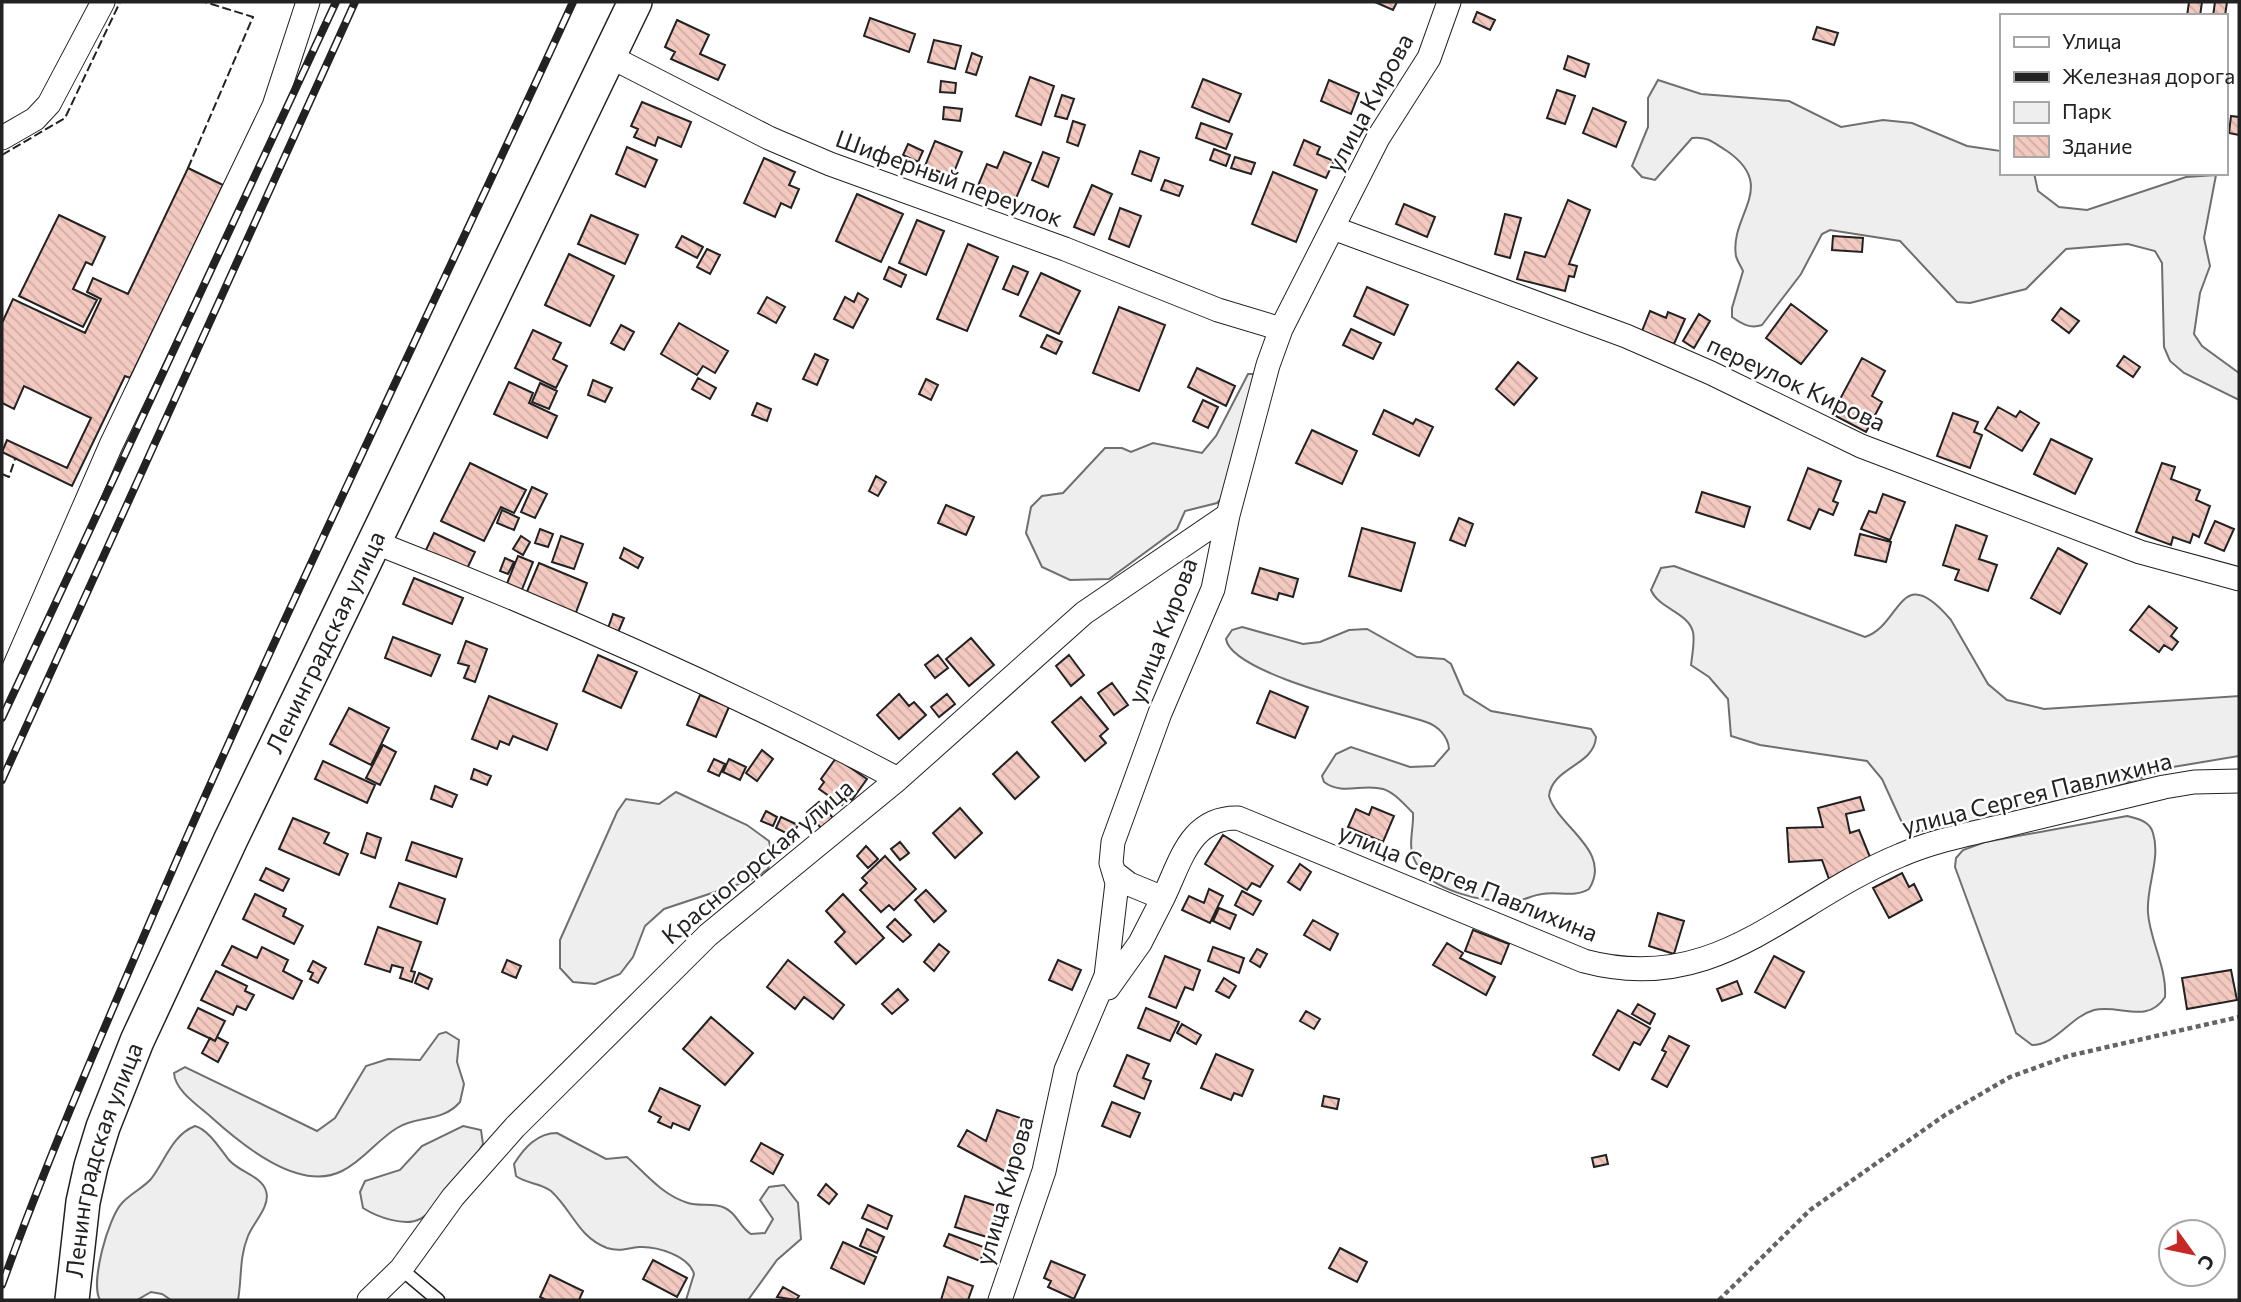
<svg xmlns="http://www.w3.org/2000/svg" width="2241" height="1302" font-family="Commissioner,sans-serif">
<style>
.green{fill:#eee;stroke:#6f6f6f;stroke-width:2}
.building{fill:url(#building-back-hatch);stroke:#222;stroke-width:2}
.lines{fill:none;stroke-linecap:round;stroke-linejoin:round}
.service-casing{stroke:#222;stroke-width:15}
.minor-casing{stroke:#222;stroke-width:25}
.secondary-casing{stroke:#222;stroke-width:36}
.path{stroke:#646464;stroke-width:4.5;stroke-dasharray:5 3.5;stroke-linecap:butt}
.service{stroke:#fff;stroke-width:12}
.minor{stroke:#fff;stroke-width:23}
.secondary{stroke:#fff;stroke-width:33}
.rail-casing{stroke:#222;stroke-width:8}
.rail{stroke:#fff;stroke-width:5;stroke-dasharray:16;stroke-linecap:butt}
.fence{stroke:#222;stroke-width:2;stroke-dasharray:9 3.5;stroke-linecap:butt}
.labels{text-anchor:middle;stroke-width:5;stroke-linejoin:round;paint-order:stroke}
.street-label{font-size:24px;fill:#222;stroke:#fff}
</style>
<defs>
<pattern id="building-back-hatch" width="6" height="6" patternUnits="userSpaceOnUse" patternTransform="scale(1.75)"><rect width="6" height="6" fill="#f3c9c0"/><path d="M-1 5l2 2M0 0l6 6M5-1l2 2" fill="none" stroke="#d0aca5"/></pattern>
</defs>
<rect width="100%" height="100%" fill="#fff"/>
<!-- green -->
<path class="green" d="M1658,80l43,14 88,7 52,26 42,-7 29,3 55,23 34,5v22h33l4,18 21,16 28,3 99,-33 30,-2 -12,63 6,28 -10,27 -6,41 8,12 37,27v27l-55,-27 -14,-12 -6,-14 -2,-84 -7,-12 -27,-7 -62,5 -40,40 -56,14 -13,-1 -57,-61 -70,-11 -8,4 -21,40 -39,51c-12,4 -20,-1 -30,-8v-9l11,-37c-2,-5 -6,-10 -7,-15 -7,-41 43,-69 -9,-105 -13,-8 -19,-15 -35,-13l-37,42 -13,-3 -10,-11 16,-39v-29z
M1248,374h8l-35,125 -4,4 -32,8 -8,18 -68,50 -39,1 -28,-13 -16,-34 5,-26 11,-11 21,-3 42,-45h17l9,4 22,-9 49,10 14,-17z
M1674,566l191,71c37,-12 34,-78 86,-17l37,64 19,16 37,9 195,-13v60l-66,11 -81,28 -150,35 -28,1 -11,-6 -21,-46 -15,-18 -107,-16 -29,-9 -3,-37 -19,-22 -18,-12c1,-9 4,-24 2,-33 -5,-20 -34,-23 -42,-42l10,-22z
M1242,627l61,17 17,-2 29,-12 18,-1 50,28 27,2 7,5 13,30 27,17 100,18 5,8c-2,29 -44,30 -47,59 9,31 64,55 40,93 -14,9 -31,2 -47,5 -9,1 -17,6 -26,7 -31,2 -86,-9 -101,-40 -8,-15 -1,-32 -2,-48 -8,-8 -19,-21 -30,-24 -21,-6 -40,7 -59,-7l-2,-6 14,-22 15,-7 59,20 24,-1 15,-17c-1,-13 -11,-23 -23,-27 -34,-12 -194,-46 -200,-83l6,-9z
M676,792l71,33 22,16 3,14 -4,14 -17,11 -87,29 -19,17 -12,31 -13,17 -25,10 -22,-2 -13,-14v-28l57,-128 9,-13 33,5z
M2127,816c11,3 23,5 26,17 8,26 -7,53 -5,80 2,28 19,54 17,84 -18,28 -45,7 -71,13 -24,7 -38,35 -62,35l-16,-12 -61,-166 1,-9 7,-8 22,-8z
M446,1032l13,8 -2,22 7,22 -4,18c-18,21 -43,13 -63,26 -20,12 -34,33 -55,43 -43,22 -101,-27 -131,-54 -12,-11 -36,-26 -37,-44l11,-6 132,64 18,-13 31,-52 22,-7 32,1 19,-26z
M195,1126c14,4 25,23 34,34 10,12 33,16 37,31 5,15 -13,32 -18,45 -9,22 -6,42 -10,64h-67l-9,-6 -11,-2 -14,8h-37c-10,-17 8,-82 22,-97 8,-9 21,-15 29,-24 14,-18 21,-44 44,-53z
M463,1126l18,4 2,14c-7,13 -50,69 -63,75 -15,8 -43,-2 -57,-11l-3,-16 5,-11 35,-11 22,-24z
M557,1133l49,26 21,-2c19,17 35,38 61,46 12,4 26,-1 37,5 13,6 14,19 26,26l14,-1 8,-14 -13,-19 9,-13 15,-2 14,18 3,36 -24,21 -29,40h-62l8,-26c-5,-18 -37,-28 -55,-27 -12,1 -19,5 -32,1 -29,-11 -35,-38 -56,-57 -10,-8 -24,-7 -35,-15l-2,-12c10,-16 23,-31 43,-31z"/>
<!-- building -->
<path class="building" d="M1375,2h22l-4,8z
M2189,2h13l-2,14h-13z
M2215,2h12l-2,14h-12z
M1477,12l18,8 -5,10 -17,-8z
M870,18l45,16 -6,18 -45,-16z
M677,20l32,15 -9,19 25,11 -7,15 -47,-21 4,-7 -10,-5z
M1817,27l21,6 -4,12 -21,-6z
M934,40l27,6 -6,23 -27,-7z
M972,53l10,4 -6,18 -10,-3z
M1568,56l21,8 -4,13 -21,-8z
M1030,77l24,9 -13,39 -25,-9z
M1203,79l38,15 -12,28 -37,-15z
M1329,80l30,13 -8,21 -30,-13z
M941,81l15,2 -1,10 -15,-1z
M1557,90l18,6 -10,28 -18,-6z
M1062,95l12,4 -7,20 -12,-3z
M642,102l49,20 -10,25 -23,-10 -3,9 -21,-9 4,-8 -7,-3z
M944,107l18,2 -2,12 -17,-2z
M1593,108l33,14 -10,25 -33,-14z
M2231,116l8,1v18l-10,-2z
M1073,121l12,4 -7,21 -11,-4z
M1201,123l31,11 -6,15 -30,-11z
M1304,140l16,7 -3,7 17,7 -8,17 -32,-13z
M935,141l27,11 -10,25 -27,-11z
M908,144l15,7 -5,11 -15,-7z
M627,147l30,13 -12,27 -29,-13z
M1214,149l16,6 -4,11 -16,-6z
M1140,151l19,7 -8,23 -19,-7z
M1004,152l27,11 -17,40 -37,-15 10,-24 10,4z
M1043,152l16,6 -11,29 -16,-7z
M1235,157l20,6 -4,11 -20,-6z
M764,158l31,14 -6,13 10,4 -8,19 -10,-5 -6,14 -31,-14z
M188,168l35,17 -93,193 -5,-2 -53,110 -70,-34 5,-12 60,28 24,-50 -67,-32 -10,23 -12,-6v-80l11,-24 72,34 16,-34 -14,-7 6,-14 35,16z
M1273,172l44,18 -21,52 -44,-18z
M1165,180l18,6 -4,10 -18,-6z
M1092,185l20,9 -18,41 -20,-8z
M857,194l46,20 -22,48 -45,-21z
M1568,200l22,10 -21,54 8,2 -3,11 -5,-1 -4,15 -48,-12 8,-27 20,5z
M1404,204l31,13 -8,20 -31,-13z
M1120,208l21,8 -12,31 -20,-8z
M1505,214l16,4 -11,40 -15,-4z
M59,215l46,22 -13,28 -6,-3 -13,27 24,11 -14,27 -64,-31z
M591,215l47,20 -13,29 -47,-20z
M917,220l27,11 -18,44 -27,-12z
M682,236l21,11 -6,11 -21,-11z
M1833,236l30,2 -1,14 -30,-2z
M968,244l30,13 -31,74 -30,-12z
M707,249l13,6 -10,19 -13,-7z
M569,254l45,22 -24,50 -45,-21z
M1013,266l15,6 -10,23 -15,-6z
M889,267l17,8 -5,12 -17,-8z
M1041,273l39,18 -21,43 -39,-18z
M1367,287l41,18 -14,30 -40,-19z
M858,293l10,6 -15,29 -19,-9 11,-22 9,5z
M767,297l18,10 -9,16 -18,-10z
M1791,304l36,27 -26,33 -35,-26z
M1119,307l46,18 -26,66 -46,-18z
M2061,308l18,13 -10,12 -17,-13z
M1650,311l16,7 2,-6 17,7 -11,25 -32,-13z
M1699,314l11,7 -16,27 -11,-7z
M679,323l49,28 -13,22 -12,-7 -6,9 -36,-21z
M621,325l13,7 -10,18 -13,-7z
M1351,329l30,14 -8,16 -30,-14z
M533,330l28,13 -8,16 14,7 -11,22 -41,-20z
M1047,335l15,7 -6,12 -15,-7z
M815,354l13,6 -11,25 -14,-6z
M2124,356l16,11 -7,10 -16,-11z
M1862,358l23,13 -13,25 10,6 -16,30 -34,-18z
M1518,362l19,16 -23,27 -18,-16z
M1197,368l38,18 -9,20 -38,-19z
M698,378l18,10 -6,11 -18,-10z
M926,379l12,6 -7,15 -12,-6z
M593,380l19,8 -7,14 -17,-7z
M509,382l24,11 -4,10 28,13 -10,22 -53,-24z
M540,383l17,8 -8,18 -17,-7z
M1203,400l15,7 -10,21 -15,-7z
M757,403l14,6 -4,12 -15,-6z
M1998,407l18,10 4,-6 19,12 -17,28 -37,-22z
M1384,410l29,14 3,-5 17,8 -14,29 -46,-22z
M1953,413l25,9 -4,10 8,3 -12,33 -33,-12z
M1312,430l45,21 -15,33 -46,-21z
M2051,439l41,20 -17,35 -41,-20z
M470,463l56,27 -12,23 -13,-6 -17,34 -43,-20z
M2162,463l13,4 -4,12 29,11 -4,10 14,6 -11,31 -6,-3 -3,9 -17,-6 -2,8 -35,-13z
M1808,468l33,13 -8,20 5,2 -5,12 -14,-6 -9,20 -22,-9z
M876,476l10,6 -8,14 -9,-5z
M532,487l15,7 -12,24 -14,-6z
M1702,492l48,15 -6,20 -48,-15z
M1883,494l22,8 -15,38 -29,-11 8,-18 7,2z
M946,505l28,12 -8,18 -28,-12z
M502,510l17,8 -5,12 -17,-7z
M1459,518l14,6 -8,22 -15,-6z
M2215,521l19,8 -10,22 -19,-8z
M1956,525l31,11 -8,23 18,6 -9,26 -33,-11 4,-10 -16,-5z
M1362,528l53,15 -14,48 -52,-15z
M540,529l13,5 -5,13 -13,-4z
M434,533l41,19 -9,19 -41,-19z
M1860,534l31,8 -5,20 -31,-7z
M521,536l9,6 -7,13 -10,-6z
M561,536l22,8 -9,25 -22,-7z
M624,548l19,10 -5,10 -18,-10z
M2058,548l29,16 -27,50 -29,-16z
M518,556l15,6 -12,30 -15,-6z
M505,558l9,4 -6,12 -8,-3z
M539,563l48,20 -12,32 -49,-21z
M1260,568l38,11 -5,18 -14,-4 -2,7 -25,-7z
M414,578l49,20 -11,26 -49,-20z
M2149,606l28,22 -6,8 7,6 -6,8 -8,-5 -5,7 -29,-22z
M613,614l11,4 -7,17 -10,-4z
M393,637l47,18 -9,21 -46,-18z
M971,638l23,27 -25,21 -23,-27z
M466,641l21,8 -12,33 -11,-4 5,-12 -11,-3z
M598,655l39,17 -16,36 -38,-17z
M938,655l10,13 -13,10 -10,-13z
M1069,655l15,20 -13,11 -15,-20z
M1112,683l16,22 -14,10 -16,-22z
M1270,691l38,16 -13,31 -38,-15z
M899,694l10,12 5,-4 12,13 -27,24 -22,-24z
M947,694l8,10 -16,13 -8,-10z
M700,695l29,12 -13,30 -29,-12z
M489,696l68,28 -10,26 -34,-14 -4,9 -9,-4 -3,8 -25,-10z
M1081,697l27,32 -8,7 6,7 -21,18 -33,-39z
M349,708l40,20 -18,37 -41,-21z
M383,745l13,7 -16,33 -14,-7z
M762,750l11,9 -16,22 -11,-8z
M1017,752l22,25 -24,22 -22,-25z
M836,758l31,21 -15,21 -5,-3 -5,8 -23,-16 5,-7 -3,-3z
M714,759l11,5 -6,12 -11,-5z
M729,759l17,8 -6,13 -17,-8z
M323,761l52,24 -8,18 -52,-24z
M474,769l17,7 -4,9 -16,-6z
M435,786l22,9 -5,12 -21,-8z
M1860,797l4,13 -18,4 4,19 9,-3 13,32 -43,17 -7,-19 -33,2 -2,-34 36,-1 -5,-19z
M819,802l14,16 -12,10 -14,-16z
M1372,807l22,9 -11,26 -35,-15 8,-18 13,6z
M960,808l22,25 -27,25 -22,-25z
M766,811l11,6 -4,9 -12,-5z
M781,817l17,8 -6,11 -16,-8z
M293,818l36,15 -5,10 24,11 -9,21 -60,-26z
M367,833l14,5 -6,20 -14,-5z
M1223,835l50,31 -13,21 -8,-4 -5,7 -42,-26z
M412,842l50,17 -6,18 -50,-17z
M900,842l9,11 -9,7 -9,-11z
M866,846l12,13 -10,9 -11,-12z
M885,856l31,33 -22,21 -5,-5 -8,7 -21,-22 7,-7 -5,-5z
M1300,864l11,8 -11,18 -12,-8z
M266,868l23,11 -6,12 -23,-11z
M1902,873l7,14 5,-3 8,16 -33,18 -16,-30z
M399,883l46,16 -8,25 -47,-17z
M1209,889l14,7 -13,27 -28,-13 7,-14 15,7z
M926,890l20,21 -12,11 -19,-22z
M1242,891l19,10 -8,14 -18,-10z
M255,894l31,15 -3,7 20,10 -9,18 -51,-25z
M843,894l41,44 -28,26 -21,-22 10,-10 -19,-21z
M1219,908l17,7 -6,14 -17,-8z
M1658,913l26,8 -10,33 -25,-8z
M895,919l16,16 -8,7 -16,-15z
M1313,920l25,14 -8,16 -26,-15z
M378,927l43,15 -10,29 4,1 -3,10 -12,-4 3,-10 -11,-3 -2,7 -25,-8z
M1473,930l36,14 -8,20 -36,-13z
M1447,943l16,10 -3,5 35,19 -9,18 -53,-30z
M939,944l10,8 -15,19 -10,-9z
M232,946l25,12 5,-11 26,13 -5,11 19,10 -9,18 -71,-34z
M1213,947l31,11 -5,15 -31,-12z
M1257,949l10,5 -7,13 -10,-6z
M1165,956l35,14 -7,20 -8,-3 -9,21 -27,-11z
M1774,956l30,16 -19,36 -30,-16z
M507,960l14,6 -5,12 -14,-6z
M788,960l56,45 -11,14 -29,-22 -9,12 -28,-22z
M1058,960l23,10 -9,20 -23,-10z
M313,961l13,7 -8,15 -8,-4 3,-6 -5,-2z
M2231,970l6,30 -50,9 -5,-31z
M216,971l31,15 -2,5 9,4 -8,15 -9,-4 -4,9 -32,-15z
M419,973l13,6 -4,10 -13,-6z
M1224,978l12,8 -7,12 -13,-7z
M1737,981l5,13 -20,7 -5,-12z
M898,989l10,11 -16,14 -10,-10z
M1638,1004l17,10 -5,10 -18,-10z
M198,1008l27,13 -10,20 -27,-13z
M1146,1008l33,14 -9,19 -32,-13z
M1618,1010l32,18 -10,17 -6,-3 -15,28 -26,-15z
M1306,1011l14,8 -6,10 -14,-8z
M711,1017l42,36 -28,32 -42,-36z
M1182,1024l19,11 -5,9 -19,-11z
M1669,1036l20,10 -22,41 -15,-8 14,-27 -4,-2z
M217,1037l11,6 -10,19 -16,-9 8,-15 5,3z
M1216,1054l37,16 -11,26 -8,-3 -3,7 -30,-12z
M1127,1055l22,9 -6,14 8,3 -7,18 -30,-13z
M660,1088l40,18 -11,24 -16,-7 -2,5 -13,-6 3,-5 -12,-6z
M1324,1096l15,3 -2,10 -15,-3z
M1112,1102l28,11 -10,24 -28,-11z
M997,1110l32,11 -21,52 -50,-27 9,-16 19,11z
M761,1143l22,12 -10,19 -22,-13z
M1606,1155l2,9 -14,3 -2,-9z
M826,1184l11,10 -8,10 -11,-9z
M965,1196l35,11 -10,31 -35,-11z
M868,1205l24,11 -5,13 -25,-11z
M867,1229l17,8 -7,16 -17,-7z
M949,1234l37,14 -6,13 -36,-15z
M843,1242l33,15 -12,27 -33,-16z
M1340,1248l27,14 -10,20 -28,-14z
M653,1260l34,18 -10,19 -34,-18z
M1051,1261l34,14 -11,24 -26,-12 3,-6 -7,-3z
M550,1275l33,16 -4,9h-33l-6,-3z
M948,1277l25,9 -5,14h-27z
M783,1287l16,9 -3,4 -19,-3z"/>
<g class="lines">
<!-- service casing -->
<g class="service-casing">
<path id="service" d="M401,1269l37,31"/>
</g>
<!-- minor casing -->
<g class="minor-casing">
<path id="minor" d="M609,56l160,82 61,26 235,85 153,61 63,19
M2,138l33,-19 14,-15 54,-102
M1333,228l293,108 85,37 150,73 279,106 99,27
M374,542c177,69 357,149 524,237
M2,695l109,-250 163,-339 34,-104
M1116,874l13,10 34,14c18,-37 27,-81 75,-80l346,143c134,36 204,-60 317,-106 32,-14 68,-21 102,-29 54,-13 107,-26 161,-39l30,-5 45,-1
M1108,988l32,-45 23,-45
M369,1300l32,-31 52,-72 62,-70 193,-192 190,-156 186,-166 144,-98
M1000,1300l44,-129 22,-101 40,-94 11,-93 -6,-20 2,-21 47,-129 53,-124 15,-74 40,-150 13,-36 97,-191 51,-80 20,-56"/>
</g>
<!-- secondary casing -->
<g class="secondary-casing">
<g id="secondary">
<path id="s1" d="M72,1300l11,-98 8,-36 12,-39 34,-86 94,-202 404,-837"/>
</g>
</g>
<!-- path -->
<path class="path" d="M1719,1300l91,-90 135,-95 65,-38 58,-21 171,-39"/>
<!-- service -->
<use href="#service" class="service"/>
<!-- minor -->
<use href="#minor" class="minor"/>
<!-- secondary -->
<use href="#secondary" class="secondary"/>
<!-- rail casing -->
<g class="rail-casing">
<path id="rail" d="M2,718l334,-716
M2,780l353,-778
M2,1285c41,-115 90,-228 138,-340 136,-318 289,-629 433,-943"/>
</g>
<!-- rail -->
<use href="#rail" class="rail"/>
<!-- fence -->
<path class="fence" d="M2,155l63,-37 55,-116
M188,168l65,-151 -48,-15
M2,474l7,3 6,-18"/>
</g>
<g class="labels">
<!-- street labels -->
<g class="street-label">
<text transform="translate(1370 103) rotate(-61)" y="8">улица Кирова</text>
<text transform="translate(949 179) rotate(20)" y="8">Шиферный переулок</text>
<text transform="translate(1796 384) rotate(25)" y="8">переулок Кирова</text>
<text transform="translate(1163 631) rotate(-69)" y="8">улица Кирова</text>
<text dy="8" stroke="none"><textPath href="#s1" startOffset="710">Ленинградская улица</textPath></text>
<text transform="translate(2037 794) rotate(-14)" y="8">улица Сергея Павлихина</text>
<text transform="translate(758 862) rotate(-40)" y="8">Красногорская улица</text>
<text transform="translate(1468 883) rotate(22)" y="8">улица Сергея Павлихина</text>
<text dy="8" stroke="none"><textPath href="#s1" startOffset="144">Ленинградская улица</textPath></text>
<text transform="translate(1005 1191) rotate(-74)" y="8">улица Кирова</text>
</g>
</g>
<!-- border -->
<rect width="2241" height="1302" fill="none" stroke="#222222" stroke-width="7"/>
<!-- legend -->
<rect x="2000" y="14" width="228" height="161" fill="#ffffff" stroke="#a7a7a7" stroke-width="2"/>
<rect x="2014" y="37" width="35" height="10" fill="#ffffff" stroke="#a7a7a7" stroke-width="2"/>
<text x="2062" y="49" font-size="21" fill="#222222">Улица</text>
<rect x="2014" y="72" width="35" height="10" fill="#222222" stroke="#a7a7a7" stroke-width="2"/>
<text x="2062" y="84" font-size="21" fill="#222222">Железная дорога</text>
<rect x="2014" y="102" width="35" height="21" fill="#eeeeee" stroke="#a7a7a7" stroke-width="2"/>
<text x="2062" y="119" font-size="21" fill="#222222">Парк</text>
<rect x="2014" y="136" width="35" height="21" fill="url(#building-back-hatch)" stroke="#a7a7a7" stroke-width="2"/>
<text x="2062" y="154" font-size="21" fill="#222222">Здание</text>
<!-- north arrow -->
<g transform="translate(2192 1253) rotate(123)"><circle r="33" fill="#ffffff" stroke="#a7a7a7" stroke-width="2"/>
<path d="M0-5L12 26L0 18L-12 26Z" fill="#c62828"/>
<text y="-10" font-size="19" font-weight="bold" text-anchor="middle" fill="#222222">С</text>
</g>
</svg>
